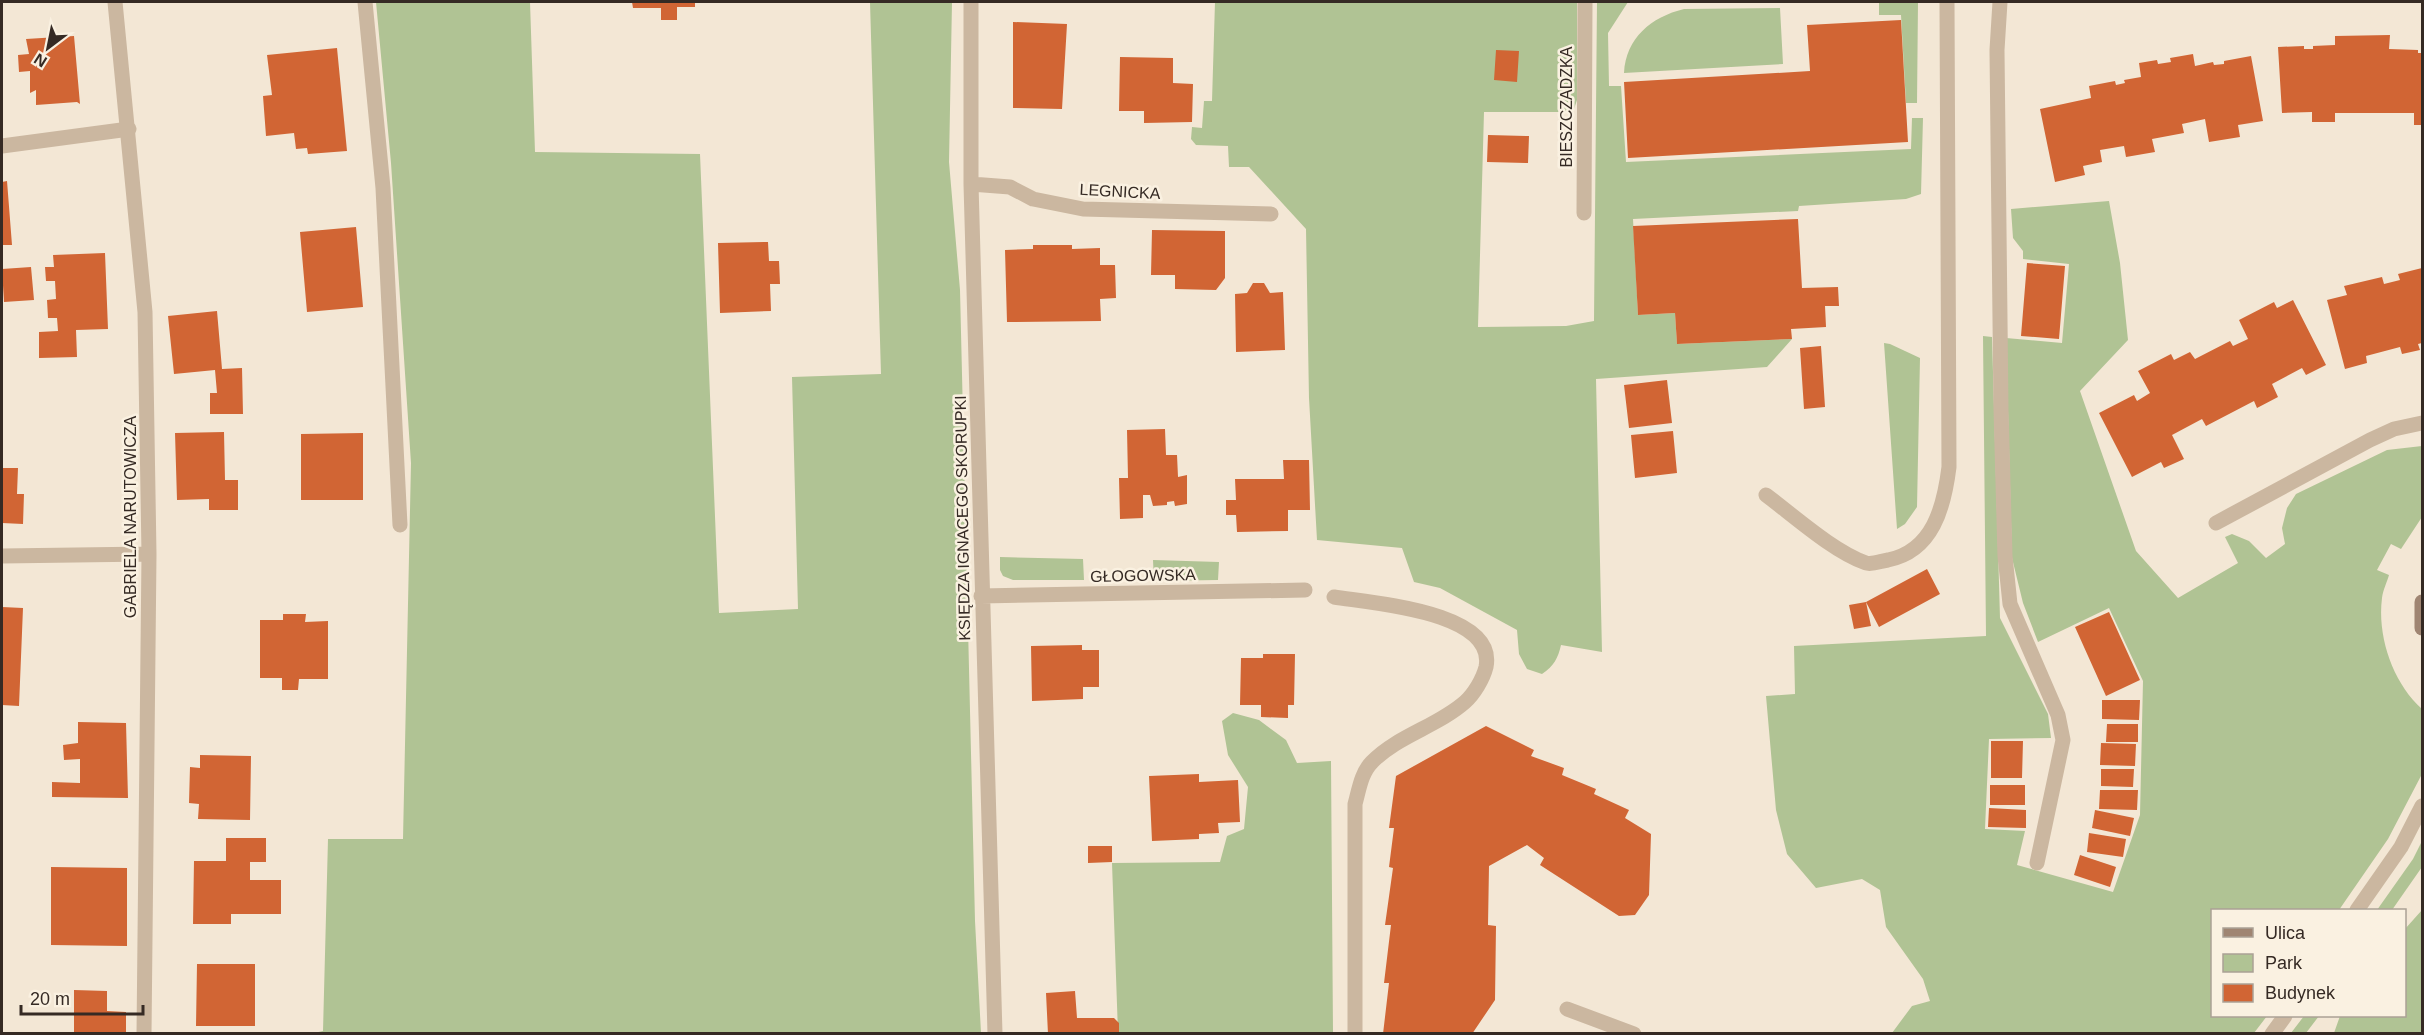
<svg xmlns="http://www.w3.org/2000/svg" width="2424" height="1035" font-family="Arial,sans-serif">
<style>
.green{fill:#b0c394}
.building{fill:#d16534}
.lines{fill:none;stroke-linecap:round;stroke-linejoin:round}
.lane{stroke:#cbb7a0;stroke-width:15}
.street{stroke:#cbb7a0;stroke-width:15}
.secondary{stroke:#9f8572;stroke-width:15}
.labels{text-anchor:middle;stroke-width:5;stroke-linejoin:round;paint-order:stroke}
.street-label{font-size:16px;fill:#352a24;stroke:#faf1e1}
</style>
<rect width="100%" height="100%" fill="#f3e7d5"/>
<!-- green -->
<path class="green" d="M376,2h154l5,150 165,2 19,459 79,-4 -6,-232 89,-3 -11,-372h82l-3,160 11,128 15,631 6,112h-667l9,-2 5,-192h75l8,-376 -20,-300z
M1215,2h362v98l-4,12h-89l-6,215 88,-1 28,-5 3,-319h31l-20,31 1,53h12l5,76 285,-13 1,-31h11l-2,76 -15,5 -107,7 -1,5 -165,8 5,96 37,-2 2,31 115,-5 -25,28 -171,12 6,273 -41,-7c-3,13 -7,21 -19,29l-15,-5 -8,-15 -2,-24 -77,-42 -26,-6 -12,-34 -85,-8 -8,-142 -3,-169 -57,-62h-20l-1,-21 -32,-1 -5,-6 1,-12 10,1 2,-27h8z
M1879,2h39l-1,101h-11l-5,-88h-22z
M1780,8l3,56 -159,9c2,-35 27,-56 60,-64z
M2109,201l11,62 8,77 -48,51 56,160 42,47 60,-35 -13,-26 7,-3 17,7 17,17 19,-14 -3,-16 5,-20 9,-14 91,-44 35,-4v71l-21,32 -10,-5 -14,26 12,5c-2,7 -6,15 -7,23 -5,39 11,85 40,111v65l-34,65 -49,71h-127v106h55l-13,17h-362l20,-27 18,-5 -7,-22 -37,-52 -6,-37 -18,-11 -46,9 -29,-34 -11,-44 -10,-114 29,-2 -1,-48 192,-10 -3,-300 9,1 8,281 48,96 3,24 -62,1 -4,90 40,2 -8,34 96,27 27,-77 3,-134 -34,-73 -71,34 -15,-39 -11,-45 -6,-220 56,5 7,-79 -46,-5v-8l-10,-13 -2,-29z
M1884,343l6,1 30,14 -3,149 -12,17 -8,5z
M1000,557l83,2 1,21h-71l-10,-4 -3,-6z
M1153,560l66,2 -1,18 -64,1z
M1233,713l26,7 27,20 11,23 34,-2 2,272h-215l-6,-170 108,-1 7,-26 17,-7 4,-42 -20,-32 -6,-34z
M2422,841v26l-30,43h-15l36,-51z
M2422,910v123h-88l6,-17h64l1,-87z
M2304,1016h15l-13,17h-15z"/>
<!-- building -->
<path class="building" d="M632,2h63v5h-18v13h-16v-12h-28z
M1901,20l7,122 -280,16 -4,-76 186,-11 -3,-46z
M1013,22l54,2 -5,85 -49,-1z
M2390,35l-1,14 29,1v3h4v72h-8v-12h-79v9h-23v-10l-30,1 -4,-66 26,-1v3h9v-3l22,-1v-9z
M74,36l6,68 -3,-2 -41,3v-15l-6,3v-22l-11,1 -1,-17 11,-1 -3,-15z
M337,48l10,103 -39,3 -1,-6 -11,1 -2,-16 -28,3 -3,-40 9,-1 -5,-40z
M1496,50l23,1 -2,31 -23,-2z
M2193,54l2,12 18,-4 1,3 10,-1v-3l27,-5 12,65 -25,4 2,12 -31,5 -4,-23 -23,5 2,9 -32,6 3,13 -29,5 -2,-11 -24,4 2,12 -19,4 2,9 -30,7 -15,-73 51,-11 -2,-12 26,-5 1,4 9,-2 -1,-3 17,-3 -2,-14 18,-3 1,4 13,-2 -1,-4z
M1120,57l53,1v25l20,1 -1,38 -48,1v-12h-25z
M1488,135l41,1 -1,27 -41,-1z
M7,181l5,64h-10v-63z
M1798,219l4,69 36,-1 1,19h-14l1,21 -35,2 1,10 -115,5 -2,-31 -37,2 -5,-89z
M356,227l7,80 -56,5 -7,-80z
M1152,230l73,1v47l-9,12 -41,-1v-14h-24z
M768,242l1,19h10l1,23h-10l1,27 -51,2 -2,-70z
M1033,245h39v4l28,-1v17h15l1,33 -16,1 1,22 -94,1 -2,-72 28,-1z
M105,253l3,76 -32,1 1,27 -38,1v-26l19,-1 -1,-13h-9l-1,-18 9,-1 -1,-18h-9l-1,-14h9l-1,-12z
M2027,263l38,3 -6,73 -38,-3z
M31,267l3,33 -30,2 -2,-33z
M2422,268v75l-4,1 2,6 -18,4 -2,-7 -34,9 1,7 -22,6 -18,-69 20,-5 -3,-9 38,-9 2,7 16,-4 -2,-6z
M1253,283h11l6,10 13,-1 2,58 -49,2 -1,-58 12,-1z
M2293,300l33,65 -20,10 -4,-7 -30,16 6,13 -21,11 -3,-7 -48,25 -4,-7 -30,16 12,24 -20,9 -3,-6 -29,15 -33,-64 35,-18 3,6 13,-8 -12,-22 33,-17 3,6 16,-8 5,7 35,-18 3,5 15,-7 -9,-19 35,-18 3,6z
M217,311l5,58 20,-1 1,46h-33v-21h7l-2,-23 -41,4 -6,-58z
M1821,346l4,61 -21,2 -4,-61z
M1667,380l5,43 -43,5 -5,-43z
M1165,429l1,26h11l1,22 9,-2v29l-12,2 -1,-5 -7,1v3l-14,1 -3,-11h-7v23l-23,1 -1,-41h9l-1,-48z
M1673,431l4,42 -42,5 -4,-43z
M224,432l1,48h13v30h-29v-11l-32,1 -2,-67z
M363,433v67h-62v-66z
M1283,460h26l1,50h-22v21l-51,1 -1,-17h-10v-15h10l-1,-21h49z
M2,468h16l-1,26h7l-1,30 -21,-1z
M1927,569l13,25 -61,33 -13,-25 5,24 -17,3 -5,-24 17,-3z
M2,607l21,1 -4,98 -17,-1z
M2109,612l31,68 -34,16 -31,-69z
M283,614h23l-1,8 23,-1v58h-29l-1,11h-16v-12h-22v-58h23z
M1082,645v5h17v37h-16v12l-51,2 -1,-55z
M1263,654h32l-1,51h-6v13l-27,-1v-12h-21l1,-47h22z
M2102,700h38l-1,20 -37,-1z
M78,722l48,1 2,75 -76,-1v-15l28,1v-24l-16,1 -1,-15 15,-2z
M2107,724h31v18h-32z
M1486,726l48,24 -3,6 33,12 -2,7 34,14 -2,5 35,16 -4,8 26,16 -2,61 -14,20 -16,1 -79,-51 4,-7 -17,-13 -38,21 -1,59 8,1 -1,74 -23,34h-89l6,-51h-5l7,-58h-6l8,-57 -4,-1 5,-39h-5l7,-52z
M1991,741h32l-1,37h-31z
M2101,743l35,1 -1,22 -35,-1z
M200,755l51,1 -1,64 -52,-1 1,-15 -10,-1 1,-36 10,1z
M2101,769h33l-1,18 -32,-1z
M1199,774v8l39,-2 2,42 -22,1 1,10 -20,1v5l-47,2 -3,-65z
M1990,785h35v20h-35z
M2100,790h38l-1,20 -38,-1z
M1989,808l37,2v18l-38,-1z
M2095,810l39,8 -4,18 -38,-8z
M2089,833l37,6 -3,18 -36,-5z
M226,838h40v24h-16v18h31v34h-50v10h-38l1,-63h32z
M1088,846h24v16l-24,1z
M2080,855l36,12 -6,20 -36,-12z
M51,867l76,1v78l-76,-1z
M197,964h58v62h-59z
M74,990l33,1v20l19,1v22h-52z
M1075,991l2,27h37l5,5v11h-71l-2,-41z"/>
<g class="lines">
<!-- lane -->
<path class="lane" d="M365,2l18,186 17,337
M2000,2l-3,48 4,359 4,147 5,48 48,111 5,25 -26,123
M2,146l127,-17
M1766,495c28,21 68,57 100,68 6,2 15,-2 22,-3 45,-9 56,-53 61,-93l-2,-465
M1334,597c36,6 163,14 152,70 -3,12 -12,27 -21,35 -27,24 -68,34 -93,60 -11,11 -13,28 -17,42v230
M2357,910l44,-63 21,-41
M1567,1009l67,25
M2272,1034l13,-18"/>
<!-- street -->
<path class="street" d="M115,2l30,310 4,242 -5,480
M971,2v182l24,850
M971,184l39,3 23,12 50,10 188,5
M1584,213l1,-211
M2216,523l154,-83 24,-11 28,-6
M2,556l147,-2
M981,596l324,-6"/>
<!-- secondary -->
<path class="secondary" d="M2422,602v26"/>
</g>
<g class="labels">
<!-- street labels -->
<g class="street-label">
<text transform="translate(1566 107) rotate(-90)" y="6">BIESZCZADZKA</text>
<text transform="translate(1120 191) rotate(3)" y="6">LEGNICKA</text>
<text transform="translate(130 517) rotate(-90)" y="6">GABRIELA NARUTOWICZA</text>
<text transform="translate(962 518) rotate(-91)" y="6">KSIĘDZA IGNACEGO SKORUPKI</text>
<text transform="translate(1143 575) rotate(-1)" y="6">GŁOGOWSKA</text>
</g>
</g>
<!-- border -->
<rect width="2424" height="1035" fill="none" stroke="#352a24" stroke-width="6"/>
<!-- legend -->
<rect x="2211" y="909" width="195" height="108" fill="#faf1e1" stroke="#aba195" stroke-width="1.5"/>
<rect x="2223" y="928" width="30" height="9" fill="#9f8572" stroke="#aba195" stroke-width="1.5"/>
<text x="2265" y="939" font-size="18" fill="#352a24">Ulica</text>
<rect x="2223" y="954" width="30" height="18" fill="#b0c394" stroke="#aba195" stroke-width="1.5"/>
<text x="2265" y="969" font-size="18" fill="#352a24">Park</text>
<rect x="2223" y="984" width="30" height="18" fill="#d16534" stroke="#aba195" stroke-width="1.5"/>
<text x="2265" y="999" font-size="18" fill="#352a24">Budynek</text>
<!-- north arrow -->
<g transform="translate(48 48) rotate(212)" stroke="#faf1e1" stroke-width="4.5" paint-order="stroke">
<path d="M0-4.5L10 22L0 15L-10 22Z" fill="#352a24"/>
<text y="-9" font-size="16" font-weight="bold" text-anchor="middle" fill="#352a24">N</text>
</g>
<!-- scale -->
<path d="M21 1005v9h122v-9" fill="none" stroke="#352a24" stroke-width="3"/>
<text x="30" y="1005" font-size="18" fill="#352a24" stroke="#faf1e1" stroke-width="4.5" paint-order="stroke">20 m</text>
</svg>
